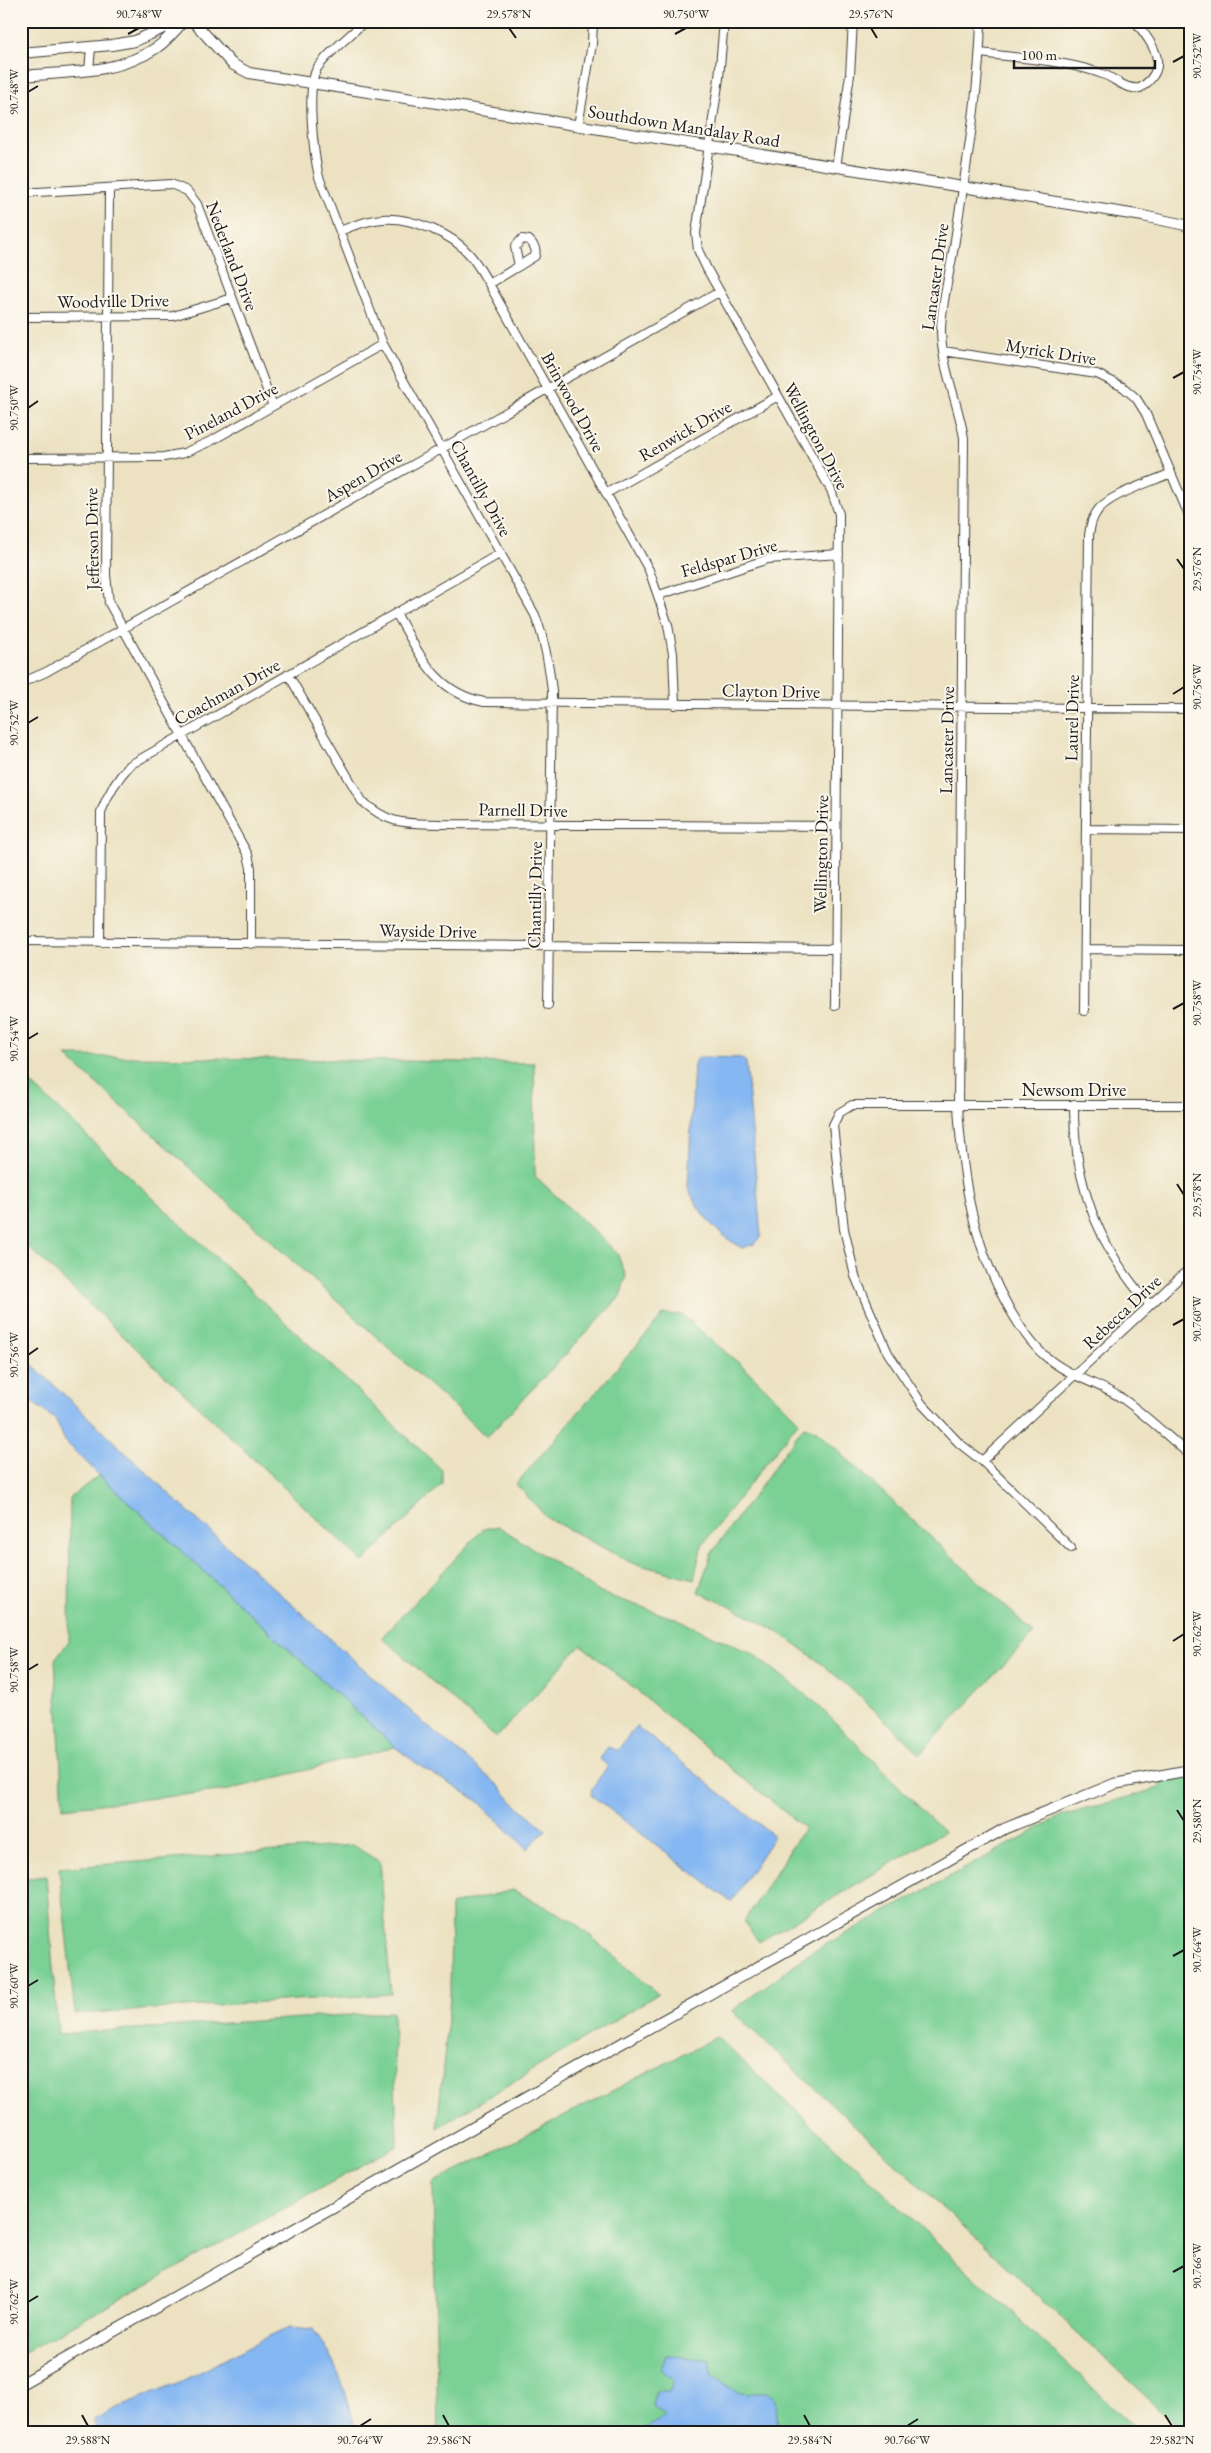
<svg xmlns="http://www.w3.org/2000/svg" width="1211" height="2453" font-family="'EB Garamond',serif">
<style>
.green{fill:#7ad095;stroke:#4b7658}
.water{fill:#85b7f2;stroke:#506a87}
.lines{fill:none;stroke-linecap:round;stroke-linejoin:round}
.minor-casing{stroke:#3b3a35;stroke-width:10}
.tertiary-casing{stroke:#3b3a35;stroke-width:12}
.minor{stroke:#fff;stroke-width:8}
.tertiary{stroke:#fff;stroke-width:10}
.ticks{fill:none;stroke:#1c1c1c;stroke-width:2}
.labels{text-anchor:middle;stroke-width:4;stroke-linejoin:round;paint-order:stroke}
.street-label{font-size:18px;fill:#1c1c1c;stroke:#fbf7ec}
.neatline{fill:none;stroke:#1c1c1c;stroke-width:2}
.ticks-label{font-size:12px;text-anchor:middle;fill:#1c1c1c}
</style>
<rect width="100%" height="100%" fill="#fbf7ec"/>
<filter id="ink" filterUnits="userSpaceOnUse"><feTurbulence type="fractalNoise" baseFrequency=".02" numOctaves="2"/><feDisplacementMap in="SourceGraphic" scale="10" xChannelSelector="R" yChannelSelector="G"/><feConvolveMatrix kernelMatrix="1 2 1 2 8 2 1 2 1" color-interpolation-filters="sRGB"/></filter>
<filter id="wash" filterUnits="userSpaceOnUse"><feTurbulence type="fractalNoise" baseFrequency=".0096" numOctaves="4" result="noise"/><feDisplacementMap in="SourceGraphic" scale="20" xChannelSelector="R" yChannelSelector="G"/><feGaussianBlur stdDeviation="1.12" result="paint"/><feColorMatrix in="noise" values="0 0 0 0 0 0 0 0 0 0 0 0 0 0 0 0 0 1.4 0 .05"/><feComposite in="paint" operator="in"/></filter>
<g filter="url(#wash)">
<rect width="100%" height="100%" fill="#ece2c2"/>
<!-- green -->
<path class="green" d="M66,1056l468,7 1,113 82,77 9,23 -6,21 -133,140z
M21,1074l421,396v14l-79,78 -342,-322z
M664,1314l18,1 66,56 51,50 -97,124 -8,34 -62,-16 -85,-45 -31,-34z
M804,1426l12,4 218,203 -114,121c-41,-40 -83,-81 -130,-114 -29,-20 -60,-34 -92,-48l13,-38z
M99,1475l296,272 -166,43 -166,18 -8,-149 14,-18 1,-143z
M498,1526l103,67 75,26 79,36 61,48 128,129 -185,110 -15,-20 60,-94 -223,-183 -85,93 -114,-101 101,-108z
M1190,1776v656h-6l-452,-421 78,-58 249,-136 103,-30 -2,-6z
M352,1845l28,17 11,132 -316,20 -16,-146z
M46,1876l12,158 335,-22 4,134 -376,208v-475z
M513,1890l60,31 85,73 -221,134 13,-130 1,-93z
M717,2037l423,395h-702l-5,-249z"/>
<!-- water -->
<path class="water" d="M699,1057l42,1 5,4 15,174 -7,8 -12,4c-25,-14 -43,-34 -54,-61l6,-123z
M21,1354l161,152 243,218 73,61 15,17 33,28 -19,19 -50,-49 -54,-32 -28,-21 -296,-272 -34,-34 -9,-21 -35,-26z
M636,1726l137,109v3l-42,64 -140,-107 1,-7 16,-22 -8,-7 8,-13 9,5z
M290,2327l23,2c21,29 37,67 42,103h-259l-2,-12c26,-15 53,-25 81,-36 39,-17 75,-40 115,-57z
M666,2355l44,5 2,14c21,16 28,22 55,18l9,8 2,32h-138l25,-16 -13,-11 4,-14h13l5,-11 -13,-11z"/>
</g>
<g filter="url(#ink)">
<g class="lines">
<!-- minor casing -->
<g class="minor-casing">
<path id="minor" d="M365,21c-15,15 -34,29 -47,46 -13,18 -4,88 1,110l64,167 152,271c10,25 14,49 17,76l-4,314
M724,21l-5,57 -23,155 2,17 9,19 124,221 8,24 -4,492
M981,21c-2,74 -15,146 -26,219 -4,29 -14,63 -14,91 1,38 17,71 23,107l-6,669c5,75 14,136 52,203 9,15 20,33 34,45 23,21 53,27 79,44 23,16 45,38 67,56
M980,53c38,5 91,8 125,22 12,5 21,15 35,13 32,-21 13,-43 -5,-67
M89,71l2,-24
M578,126l14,-82 1,-23
M836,167l14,-92 3,-54
M109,188l-3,387 3,28 139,252 3,13v76
M21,193l150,-9 16,7 10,13 76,202
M340,231c35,-15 57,-17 92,-2 15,6 27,13 38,26 7,8 13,19 19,29l160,286 19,55 5,29 2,51
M522,239l7,1c5,5 8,9 6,16l-16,10 -4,-19z
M489,284l30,-18
M21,317l152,-1 59,-18
M943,351l154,23 26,13 13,11 10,16 44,104
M21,458l143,-1 20,-4 27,-12 172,-97
M607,493l171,-97
M659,595l109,-36 71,-5
M396,613c24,41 38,79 88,89l706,7
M288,674l74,127c29,25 43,22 79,23l395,2
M21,683l25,-11 673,-380
M1086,829l104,1
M21,941l814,8
M100,942l1,-130c7,-19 15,-32 29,-47l371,-212
M1085,949l105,1
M1084,1011l5,-476c1,-8 3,-16 7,-22 10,-18 56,-31 75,-40
M1074,1104c-1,77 24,144 76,201
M982,1461l208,-193
M1071,1548l-89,-87 -23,-18 -37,-39 -34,-51 -33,-77 -11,-47 -11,-104 6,-12 13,-8h338"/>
</g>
<!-- tertiary casing -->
<g class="tertiary-casing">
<path id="tertiary" d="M193,21l39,43 17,9 714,114 180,29 47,10
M21,53l91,-8 23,-4 44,-20
M21,76c45,-4 97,-2 135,-28 11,-7 19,-18 28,-27
M21,2384l603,-342 380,-213 110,-45 76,-14"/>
</g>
<!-- minor -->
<use href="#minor" class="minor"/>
<!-- tertiary -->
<use href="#tertiary" class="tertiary"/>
</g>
</g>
<!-- ticks -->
<path class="ticks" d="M509,28l7,10M871,28l6,10M128,34l11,-6M675,34l11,-6M1173,62l11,-6M28,92l10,-6M1173,378l11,-6M28,408l10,-7M1177,559l7,10M1173,694l11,-7M28,723l10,-6M1173,1009l11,-6M28,1039l10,-6M1177,1184l7,11M1173,1325l11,-6M28,1355l10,-7M1173,1641l11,-7M28,1670l10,-6M1177,1810l7,11M1173,1956l11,-6M28,1986l10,-6M1173,2272l11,-6M28,2302l10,-6M82,2415l6,11M443,2415l6,11M804,2415l6,11M1165,2415l7,11M360,2426l11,-7M907,2426l11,-7"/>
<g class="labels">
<!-- street labels -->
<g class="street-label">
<text transform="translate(684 126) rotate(9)" y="6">Southdown Mandalay Road</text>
<text transform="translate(232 256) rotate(69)" y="6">Nederland Drive</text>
<text transform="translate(935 277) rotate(-82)" y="6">Lancaster Drive</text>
<text transform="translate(113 301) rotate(-1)" y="6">Woodville Drive</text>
<text transform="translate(1051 352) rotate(9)" y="6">Myrick Drive</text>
<text transform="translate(573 402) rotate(61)" y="6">Brinwood Drive</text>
<text transform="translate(231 411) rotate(-28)" y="6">Pineland Drive</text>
<text transform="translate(685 431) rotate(-30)" y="6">Renwick Drive</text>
<text transform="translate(816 436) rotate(62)" y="6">Wellington Drive</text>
<text transform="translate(363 476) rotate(-30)" y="6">Aspen Drive</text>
<text transform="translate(481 488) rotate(61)" y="6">Chantilly Drive</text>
<text transform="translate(92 539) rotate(-91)" y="6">Jefferson Drive</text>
<text transform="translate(729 558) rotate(-16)" y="6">Feldspar Drive</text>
<text transform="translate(771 691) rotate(1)" y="6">Clayton Drive</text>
<text transform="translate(227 692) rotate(-29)" y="6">Coachman Drive</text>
<text transform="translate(1072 718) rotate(-89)" y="6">Laurel Drive</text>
<text transform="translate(947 740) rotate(-89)" y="6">Lancaster Drive</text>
<text transform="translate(523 810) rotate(1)" y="6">Parnell Drive</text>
<text transform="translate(821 854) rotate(-89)" y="6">Wellington Drive</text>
<text transform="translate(535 895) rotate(-89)" y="6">Chantilly Drive</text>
<text transform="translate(428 931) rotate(1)" y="6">Wayside Drive</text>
<text x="1074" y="1096">Newsom Drive</text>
<text transform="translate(1122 1312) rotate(-43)" y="6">Rebecca Drive</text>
</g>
</g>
<!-- margin -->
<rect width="1211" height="2453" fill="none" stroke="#fbf7ec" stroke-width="55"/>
<!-- scale -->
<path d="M1014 60v8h141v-8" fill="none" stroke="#1c1c1c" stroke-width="2.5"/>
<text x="1021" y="60" font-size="15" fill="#1c1c1c" stroke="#fbf7ec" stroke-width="4" paint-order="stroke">100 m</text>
<rect x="28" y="28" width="1156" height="2398" class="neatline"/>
<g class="ticks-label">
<text x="139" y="18">90.748°W</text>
<text x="509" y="18">29.578°N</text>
<text x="686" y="18">90.750°W</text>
<text x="871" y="18">29.576°N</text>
<text transform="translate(1197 56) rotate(-90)" y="4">90.752°W</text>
<text transform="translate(14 92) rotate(-90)" y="4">90.748°W</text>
<text transform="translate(1197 372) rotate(-90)" y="4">90.754°W</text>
<text transform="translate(14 408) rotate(-90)" y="4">90.750°W</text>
<text transform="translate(1197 569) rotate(-90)" y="4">29.576°N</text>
<text transform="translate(1197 687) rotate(-90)" y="4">90.756°W</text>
<text transform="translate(14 723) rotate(-90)" y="4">90.752°W</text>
<text transform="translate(1197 1003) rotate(-90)" y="4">90.758°W</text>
<text transform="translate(14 1039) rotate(-90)" y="4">90.754°W</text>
<text transform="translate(1197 1195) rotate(-90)" y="4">29.578°N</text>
<text transform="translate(1197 1319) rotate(-90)" y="4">90.760°W</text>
<text transform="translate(14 1355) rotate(-90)" y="4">90.756°W</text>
<text transform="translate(1197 1634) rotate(-90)" y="4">90.762°W</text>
<text transform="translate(14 1670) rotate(-90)" y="4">90.758°W</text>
<text transform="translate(1197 1821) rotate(-90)" y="4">29.580°N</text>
<text transform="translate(1197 1950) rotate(-90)" y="4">90.764°W</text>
<text transform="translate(14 1986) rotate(-90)" y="4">90.760°W</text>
<text transform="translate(1197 2266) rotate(-90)" y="4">90.766°W</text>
<text transform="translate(14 2302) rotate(-90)" y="4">90.762°W</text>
<text x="88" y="2444">29.588°N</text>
<text x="360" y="2444">90.764°W</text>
<text x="449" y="2444">29.586°N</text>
<text x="810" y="2444">29.584°N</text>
<text x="907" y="2444">90.766°W</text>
<text x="1172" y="2444">29.582°N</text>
</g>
</svg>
